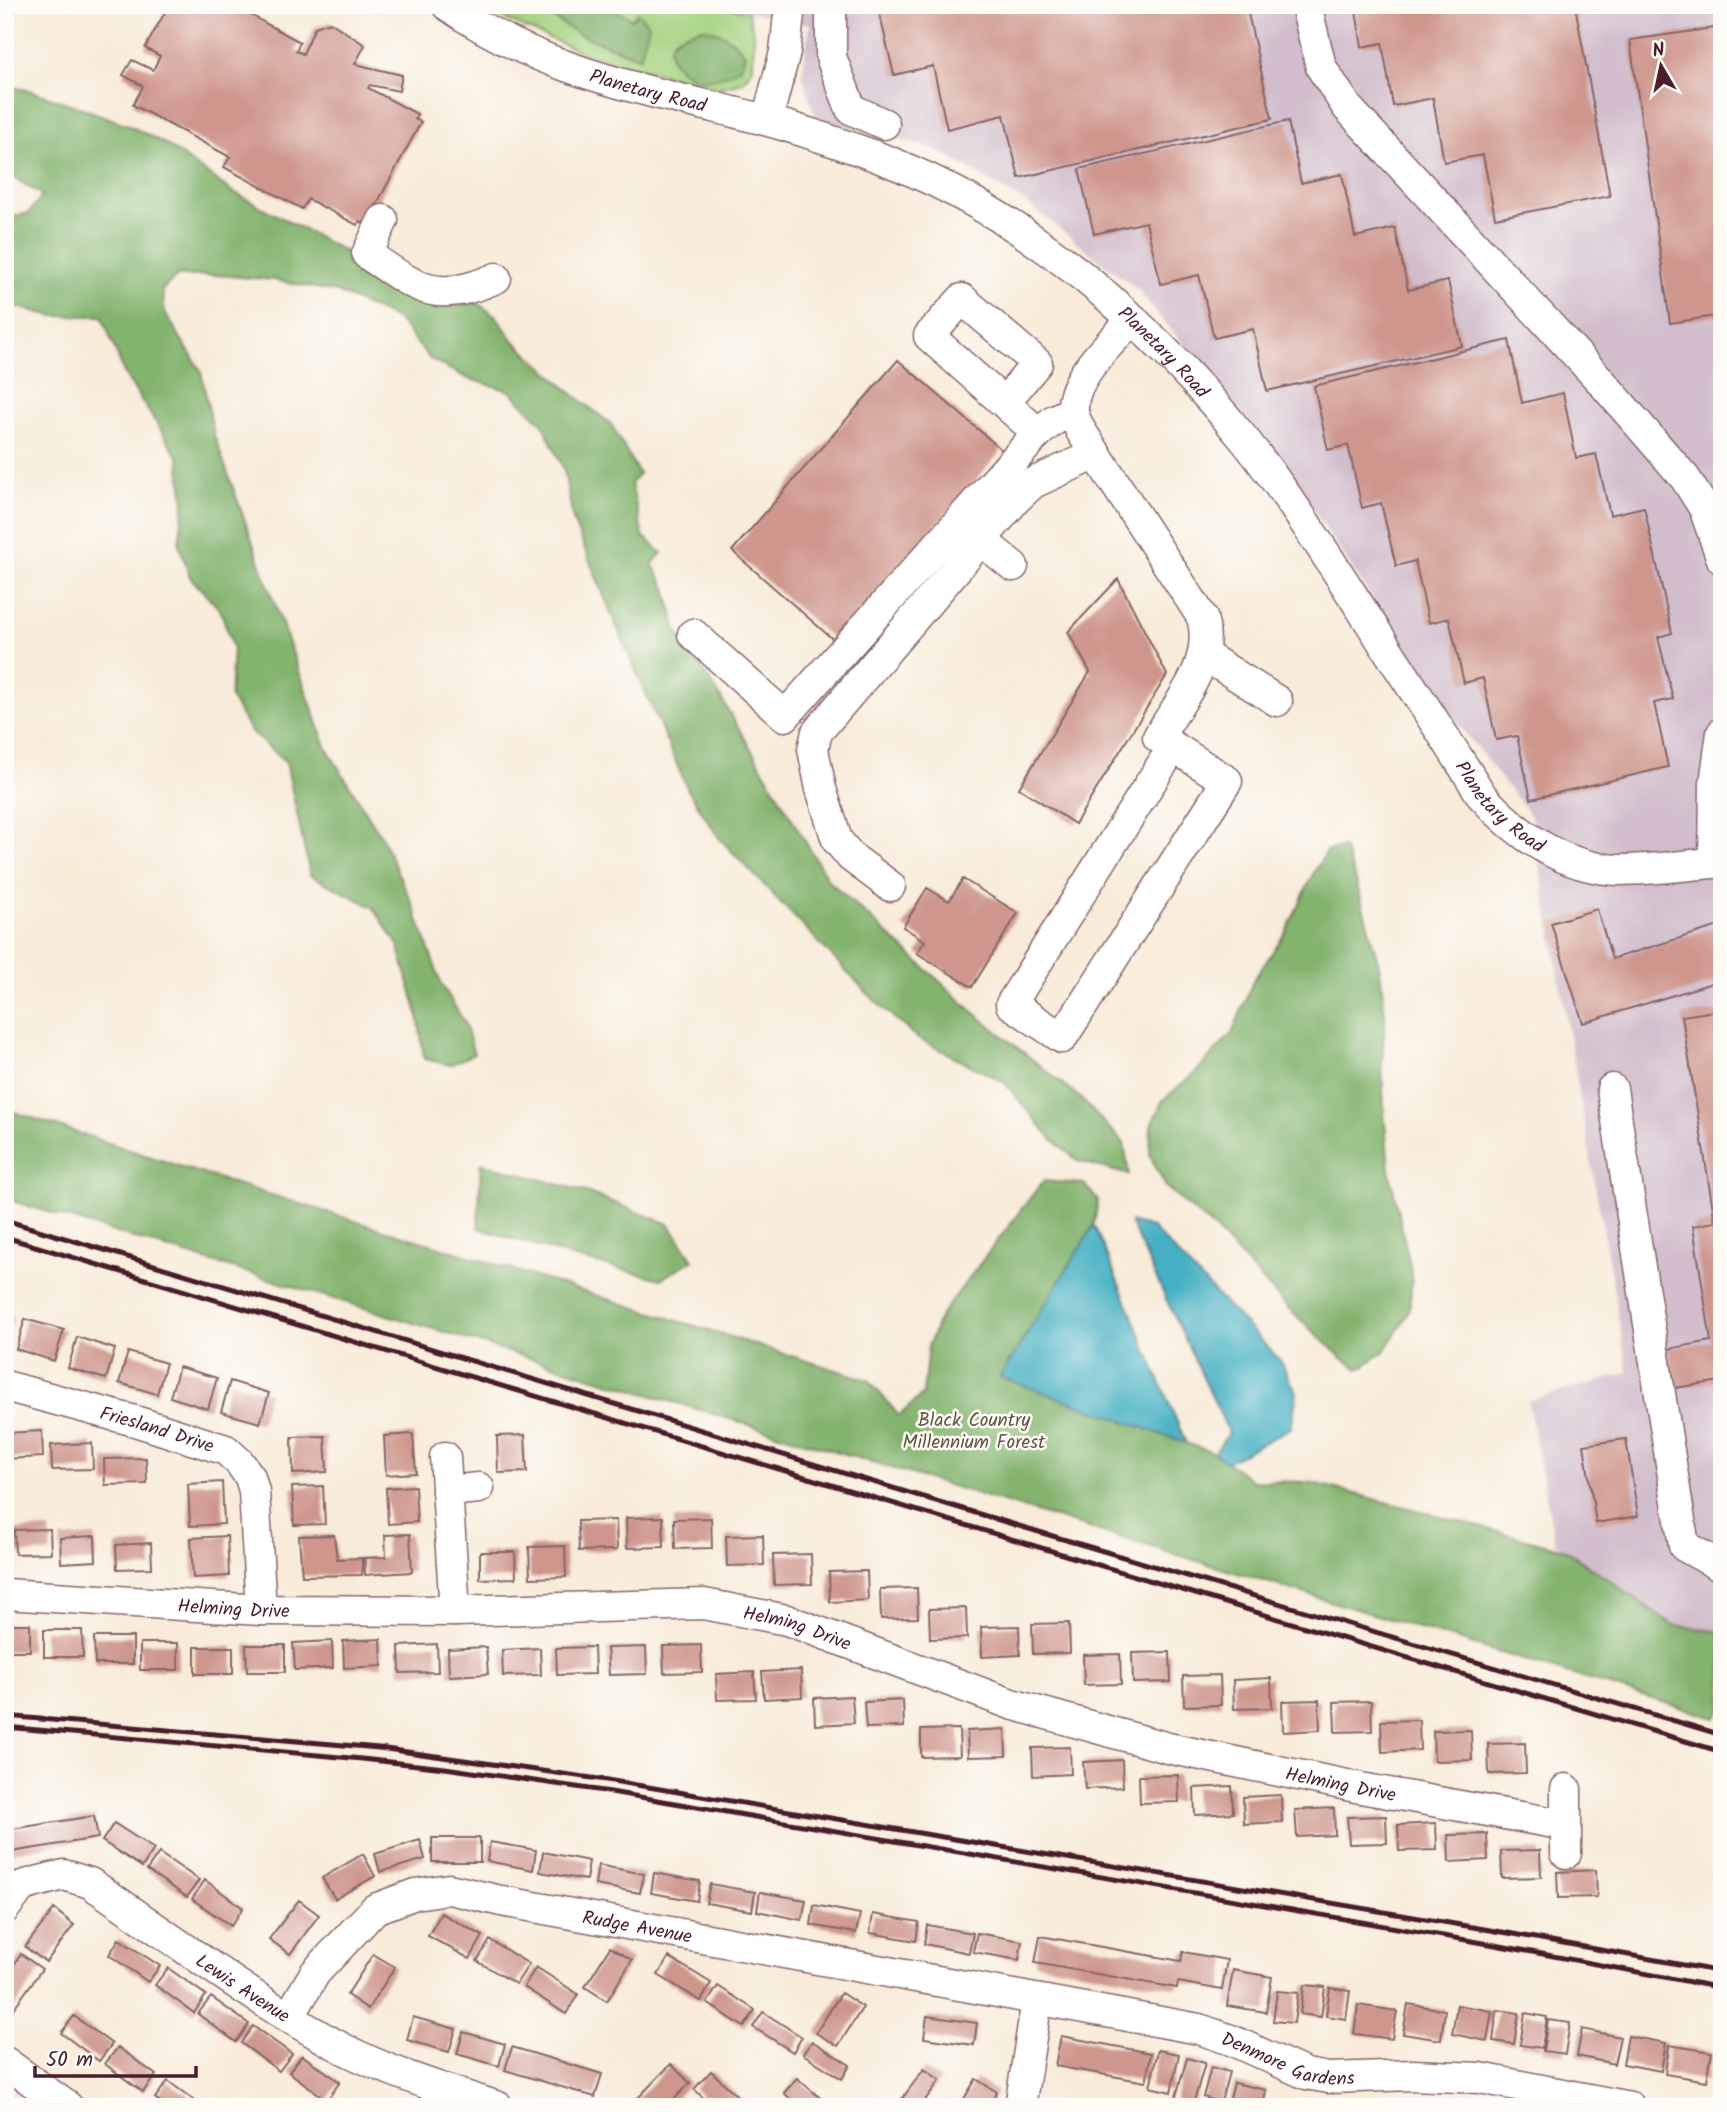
<svg xmlns="http://www.w3.org/2000/svg" width="1727" height="2112" font-family="Kalam,sans-serif">
<style>
.industrial{fill:#d1bdcc}
.green{fill:#a4d27f;stroke:#777855;stroke-width:2}
.forest{fill:#83b46e;stroke:#666a4c;stroke-width:2}
.water{fill:#44b0c3;stroke:#476877;stroke-width:2}
.building{fill:#ce968d}
.lines{fill:none;stroke-linecap:round;stroke-linejoin:round}
.minor-casing{stroke:#876668;stroke-width:33}
.minor{stroke:#fff;stroke-width:30}
.rail{stroke:#4a1f2b;stroke-width:5}
.labels{text-anchor:middle;stroke-width:5;stroke-linejoin:round;paint-order:stroke}
.street-label{font-size:19px;fill:#4a1f2b;stroke:#fdfcf7}
.park-label{font-size:19px;fill:#655544;stroke:#fdfcf7}
</style>
<rect width="100%" height="100%" fill="#fdfcf7"/>
<filter id="ink" filterUnits="userSpaceOnUse"><feTurbulence type="fractalNoise" baseFrequency=".0143" numOctaves="2"/><feDisplacementMap in="SourceGraphic" scale="14" xChannelSelector="R" yChannelSelector="G"/><feConvolveMatrix kernelMatrix="1 2 1 2 8 2 1 2 1" color-interpolation-filters="sRGB"/></filter>
<filter id="wash" filterUnits="userSpaceOnUse"><feTurbulence type="fractalNoise" baseFrequency=".00686" numOctaves="4" result="noise"/><feDisplacementMap in="SourceGraphic" scale="28" xChannelSelector="R" yChannelSelector="G"/><feGaussianBlur stdDeviation="1.57" result="paint"/><feColorMatrix in="noise" values="0 0 0 0 0 0 0 0 0 0 0 0 0 0 0 0 0 1.4 0 .05"/><feComposite in="paint" operator="in"/></filter>
<g filter="url(#wash)">
<rect width="100%" height="100%" fill="#f8ebd9"/>
<!-- industrial -->
<path class="industrial" d="M715,5h1007v1654l-167,-116 -27,-142 100,-28 -97,-557 -94,-119 -159,-241 -141,-167 -109,-85 -93,-55 -119,-31 -14,-43 8,-51z"/>
<!-- green -->
<path class="green" d="M477,5h238l33,7 6,23 -1,33 -10,14 -26,6 -128,-33 -106,-45z"/>
<!-- forest -->
<path class="forest" d="M531,5h75l26,14 5,-7 12,13 -9,33 -59,-23z
M703,28c18,4 31,11 42,26l-4,13c-11,7 -27,15 -41,12 -15,-2 -39,-22 -27,-38 7,-8 21,-10 30,-13z
M5,86l23,4 48,16 52,19 36,18 69,49 151,80 48,36 45,-5 19,13 18,25 60,54 37,29 28,50 -8,9 12,53 19,17 -10,11 14,24 11,43 38,57 113,192 143,130 108,87 45,46 5,32 -51,-14 -28,-24 -46,-55 -87,-44 -43,-38 -155,-162 -31,-48 -74,-170 -41,-100 -9,-50 -21,-46 -33,-33 -43,-13 -37,-19 -33,-40 -60,-27 -63,-12 -56,-5 -41,1 -15,14 3,23 36,58 13,64 113,314 55,89 32,70 27,75 24,41 9,30 -24,11 -26,-6 -6,-45 -20,-69 -25,-38 -63,-32 -24,-113 -35,-30 -21,-35 3,-49 -12,-37 -31,-34 -11,-33 5,-40 -5,-46 -54,-83 -23,-59h-49l-48,-12v-86l24,-5 13,-18 -37,-23z
M1344,848l12,33 24,88 5,47 -3,47 2,49 5,57 23,107 -3,36 -24,39 -26,18 -17,-11 -50,-46 -76,-82 -50,-43 -16,-31 1,-31 12,-25 34,-29 35,-37 21,-53 33,-49 29,-62 13,-20z
M5,1109l192,63 672,208 30,36 24,-22 5,-48 13,-31 102,-134 41,3 14,16 -4,25 -93,152 213,76 39,28 57,1 254,67 109,76 49,7v76l-7,10 -1710,-519z
M481,1163l105,29 83,32 24,36 -32,19 -82,-20 -101,-31z"/>
<!-- water -->
<path class="water" d="M1130,1222l22,6 128,132 17,33 -6,35 -64,34 -13,-9 15,-20z
M1094,1225l92,218 -186,-66z"/>
<g id="blocks">
<!-- building -->
<path class="building" d="M169,5h63l68,37 -4,9 7,3 12,-27 15,-5 35,23 -10,19 47,11 -3,16 -29,-6 -2,3 49,26 -2,5 6,3 -55,102 -6,-3 -3,4 -49,-26 -6,10 -78,-42 6,-10 -97,-52 10,-19 -20,-11 9,-15 21,10 7,-14 -15,-8z
M903,5h343l26,114 -253,59 -15,-63 -57,14 -14,-63 -39,9 -15,-64z
M1355,5h220l35,191 -115,22 -12,-63 -39,7 -11,-64 -40,8 -11,-63 -20,4z
M1722,27v288l-52,8 -40,-283z
M1288,121l13,62 41,-9 13,63 40,-9 13,62 40,-9 14,65 -195,45 -14,-62 -39,9 -15,-63 -38,9 -15,-62 -52,12 -15,-65z
M1509,340l13,63 41,-10 13,65 20,-4 14,61 34,-8 28,126 -14,4 15,62 -19,4 14,64 -137,32 -14,-63 -21,4 -13,-62 -19,5 -15,-65 -20,5 -14,-62 -19,5 -15,-63 -19,5 -14,-63 -20,5 -14,-64z
M898,360l104,90 -166,192 -104,-91z
M1118,579l49,96 -92,149 -56,-36 71,-116 -22,-40z
M963,879l55,34 -46,74 -55,-34 8,-12 -22,-14 24,-39 22,13z
M1597,909l15,50 110,-34v55l-139,43 -32,-100z
M1722,1010v371l-48,7 -6,-39 43,-8 -18,-115 22,-4 -33,-206z
M5,1314l8,2 -7,24h-1z
M25,1319l39,11 -10,31 -38,-12z
M77,1337l38,12 -9,30 -38,-11z
M128,1352l38,11 -9,31 -38,-11z
M179,1367l38,11 -9,31 -38,-12z
M230,1381l39,12 -9,30 -39,-11z
M42,1431l1,26 -38,2v-26z
M413,1434l3,39 -30,2 -2,-39z
M525,1435l2,37 -29,1 -1,-37z
M325,1436l2,36 -34,2 -1,-37z
M1626,1439l12,77 -42,7 -12,-78z
M92,1443l1,26 -41,1 -1,-25z
M146,1458l1,26 -42,1 -1,-26z
M222,1482l2,42 -34,2 -2,-42z
M323,1486l2,38 -31,1 -2,-38z
M415,1486l2,36 -29,2 -2,-36z
M663,1517l1,30 -37,1 -1,-30z
M711,1518l1,30 -37,1 -1,-30z
M616,1520l1,30 -38,1 -1,-30z
M50,1529l1,24 -36,1 -1,-24z
M410,1534l2,38 -47,3 -1,-17 22,-1 -1,-22z
M334,1535l3,24 25,-1v17l-60,1 -3,-40z
M763,1535l1,30 -37,1 -1,-30z
M95,1536l1,25 -35,2 -1,-25z
M227,1536l2,40 -36,2 -2,-40z
M151,1543l1,25 -35,1 -1,-24z
M565,1546l1,31 -36,1 -1,-31z
M480,1552h35l1,26 -36,1z
M811,1554l1,30 -38,1 -1,-30z
M867,1571l1,29 -38,2 -1,-30z
M917,1588l1,30 -37,1 -1,-30z
M966,1608l1,30 -37,1 -1,-30z
M1069,1623l1,30 -37,1 -1,-30z
M5,1624h25v27h-25z
M1019,1626l1,29 -38,2 -1,-30z
M44,1630h38l1,27h-39z
M94,1637h39v27h-38z
M381,1639l1,27 -38,2 -1,-27z
M332,1641l1,27 -38,2 -2,-27z
M140,1643h38v27h-38z
M437,1644l1,28 -38,1 -1,-27z
M246,1645h39v27h-38z
M701,1645l1,27 -38,1 -1,-27z
M195,1647h38v27h-38z
M486,1647l2,27 -39,2 -1,-27z
M594,1647l1,27 -38,1 -1,-27z
M646,1647l1,27 -38,1 -2,-27z
M540,1648l1,27 -38,1 -1,-26z
M1170,1652l1,30 -38,1 -1,-30z
M1120,1654l1,30 -37,1 -1,-30z
M801,1670l1,27 -38,2 -2,-27z
M754,1672l2,27 -39,1 -1,-26z
M1220,1675l1,30 -37,1 -1,-30z
M1271,1678l1,30 -38,1 -1,-29z
M852,1696l2,27 -39,2 -1,-27z
M903,1700l1,27 -38,1 -2,-26z
M1319,1700l1,30 -37,2 -1,-31z
M1371,1701l1,30 -37,1 -1,-30z
M1419,1720l1,30 -38,2 -1,-31z
M959,1729l1,27 -39,1v-27z
M1005,1729l1,27 -38,1 -1,-26z
M1471,1730l1,30 -38,1 -1,-30z
M1525,1743l1,30 -37,1 -1,-30z
M1070,1747l1,27 -38,2 -1,-28z
M1122,1760l1,27 -38,2 -2,-27z
M1178,1775l1,27 -39,1 -1,-27z
M1232,1786l1,27 -38,2 -1,-27z
M1281,1795l1,27 -38,2 -1,-27z
M1334,1808l1,27 -38,2 -2,-27z
M94,1816l4,22 -93,15v-23z
M1386,1816l1,27 -38,1 -2,-27z
M114,1823l40,26 -12,18 -40,-26z
M1436,1823l1,27 -38,1 -1,-26z
M1487,1834l1,26 -39,2 -1,-27z
M432,1838h48v24h-48z
M420,1840l5,19 -45,13 -5,-18z
M490,1842l46,8 -3,20 -46,-9z
M1540,1850l1,27 -39,1 -1,-27z
M543,1852l46,9 -3,19 -46,-8z
M159,1853l40,27 -12,17 -40,-27z
M363,1854l12,22 -40,23 -13,-21z
M598,1865l46,9 -4,19 -45,-8z
M1596,1870l1,27 -39,1 -1,-26z
M654,1873l46,8 -3,20 -46,-8z
M205,1880l38,28 -12,18 -39,-27z
M710,1884l45,8 -3,19 -46,-8z
M760,1892l46,8 -4,20 -45,-9z
M299,1900l20,15 -29,39 -21,-15z
M814,1905l46,9 -4,19 -45,-8z
M54,1909l20,16 -28,37 -21,-15z
M441,1913l42,23 -13,23 -42,-23z
M873,1914l46,8 -3,19 -46,-8z
M927,1925l46,8 -4,20 -45,-9z
M977,1933l45,8 -3,19 -46,-8z
M1040,1936l141,25 2,-9 44,8 -5,30 -44,-8 -1,6 -142,-25z
M119,1939l41,27 -12,16 -39,-27z
M490,1940l39,24 -13,20 -39,-23z
M610,1947l22,13 -25,41 -22,-14z
M21,1954l21,15 -28,39 -9,-6v-25z
M373,1954l22,13 -27,42 -21,-14z
M669,1957l42,26 -10,18 -43,-26z
M536,1967l42,27 -12,20 -42,-27z
M168,1968l38,27 -12,18 -39,-28z
M1233,1970l39,7 -6,35 -39,-6z
M1304,1985l21,2 -4,30 -21,-3z
M718,1986l37,24 -11,17 -37,-24z
M1330,1988l20,3 -4,28 -20,-3z
M1277,1991l21,2 -4,30 -21,-2z
M841,1993l22,14 -25,39 -22,-13z
M211,1997l38,27 -13,18 -38,-28z
M1408,2004l37,6 -4,30 -38,-6z
M1358,2005l39,6 -5,28 -38,-5z
M1457,2005l35,6 -5,30 -35,-7z
M1497,2010l22,3 -5,31 -21,-3z
M763,2012l39,25 -9,15 -40,-25z
M1525,2013l22,4 -5,31 -22,-3z
M74,2016l38,28 -13,17 -38,-28z
M927,2016l50,7 -3,22 -50,-7z
M413,2017l43,12 -7,23 -42,-12z
M1548,2020l22,3 -5,31 -22,-3z
M253,2026l39,28 -13,17 -38,-28z
M1582,2029l38,8 -6,27 -37,-8z
M463,2032l42,12 -6,22 -42,-12z
M1061,2036l90,17 -5,29 -91,-16z
M1628,2036l38,7 -5,28 -38,-7z
M812,2041l38,24 -8,14 -39,-25z
M1669,2045l43,7 -5,29 -42,-7z
M118,2047l38,28 -13,17 -38,-28z
M512,2047l90,27 -7,23 -90,-27z
M1158,2050l21,4 -8,38 -21,-5z
M302,2055l38,27 -13,18 -38,-28z
M1187,2058l18,5 -12,42 -18,-5z
M671,2064l19,19 -23,24h-25l-7,-6z
M1211,2067l18,5 -8,30 -18,-5z
M924,2069l16,11 -20,27h-24z
M711,2071l38,36h-36l-19,-18z
M797,2078l34,29h-31l-16,-14z
M976,2079l21,13 -9,15h-29z
M168,2081l35,26h-36l-12,-9z
M1234,2083l32,7 -3,17h-35z"/>
</g>
</g>
<g filter="url(#ink)">
<use href="#blocks" fill-opacity="0" stroke="#876668" stroke-width="2"/>
<g class="lines">
<!-- minor casing -->
<g class="minor-casing">
<g id="minor">
<path id="s1" d="M447,5c99,70 204,85 318,115 37,10 74,23 110,36 150,56 274,165 373,288 45,57 84,120 123,180 37,58 75,114 111,172 35,39 83,73 138,74 33,0 69,-5 102,-8"/>
<path d="M831,5v52l20,52 33,15"/>
<path d="M1306,5l15,62 26,40 252,272 86,99 19,30 18,51"/>
<path d="M767,120l18,-68 5,-47"/>
<path d="M383,220l-16,34c50,34 68,51 129,24"/>
<path d="M1133,319c-21,23 -62,58 -60,91 0,7 5,14 8,21l121,186c13,45 -22,84 -44,120l69,44 -165,257 -51,-34 162,-257"/>
<path d="M1005,402l32,-39 -75,-64 -33,37 109,97"/>
<path d="M981,540l32,26"/>
<path d="M693,634l92,82 253,-283 16,-13 19,-9"/>
<path d="M1204,655l73,46"/>
<path d="M1714,862l1,-79 7,-50"/>
<path d="M890,886l-39,-29 -14,-17 -16,-51 -8,-40 4,-17 199,-233 17,-16 63,-29"/>
<path d="M1612,1089l72,457 38,21"/>
<path id="s2" d="M5,1386l130,35 91,29 13,12 11,15 4,14 7,119"/>
<path d="M445,1457l10,154"/>
<path d="M447,1491l32,-3"/>
<path id="s3" d="M5,1594l256,16 194,1 249,-7 83,16 224,84 157,44 193,40 204,37"/>
<path d="M1566,1853v-64"/>
<path id="s4" d="M5,1908l17,-22 18,-5 24,-6 26,8c82,55 167,120 254,166 49,25 103,41 154,58"/>
<path id="s5" d="M289,2017l26,-44 60,-64 40,-15 34,-5 52,12 698,128 32,11 75,34 23,4 84,-3 67,3 150,29"/>
<path d="M5,2062l63,45"/>
<path d="M1020,2107l17,-107"/>
</g>
</g>
<!-- minor -->
<use href="#minor" class="minor"/>
<!-- rail -->
<path class="rail" d="M5,1220l1014,306 703,209
M5,1237l1717,515
M5,1716l374,32 234,33 895,152 214,39
M5,1727l357,32 83,9 166,24 884,153 227,43"/>
</g>
</g>
<g class="labels">
<!-- street labels -->
<g class="street-label">
<text dy="7" stroke="none"><textPath href="#s1" startOffset="220">Planetary Road</textPath></text>
<text dy="7" stroke="none"><textPath href="#s1" startOffset="808">Planetary Road</textPath></text>
<text dy="7" stroke="none"><textPath href="#s1" startOffset="1376">Planetary Road</textPath></text>
<text dy="7" stroke="none"><textPath href="#s2" startOffset="158">Friesland Drive</textPath></text>
<text dy="7" stroke="none"><textPath href="#s3" startOffset="229">Helming Drive</textPath></text>
<text dy="7" stroke="none"><textPath href="#s3" startOffset="796">Helming Drive</textPath></text>
<text dy="7" stroke="none"><textPath href="#s3" startOffset="1363">Helming Drive</textPath></text>
<text dy="7" stroke="none"><textPath href="#s5" startOffset="408">Rudge Avenue</textPath></text>
<text dy="7" stroke="none"><textPath href="#s4" startOffset="284">Lewis Avenue</textPath></text>
<text dy="7" stroke="none"><textPath href="#s5" startOffset="1074">Denmore Gardens</textPath></text>
</g>
<!-- park labels -->
<g class="park-label">
<text x="974" y="1426">Black Country<tspan x="974" dy="22">Millennium Forest</tspan></text>
</g>
</g>
<!-- margin -->
<rect width="1727" height="2112" fill="none" stroke="#fdfcf7" stroke-width="28"/>
<!-- north arrow -->
<g transform="translate(1661 66) rotate(351)" stroke="#fdfcf7" stroke-width="5" paint-order="stroke">
<path d="M0-5L12 26L0 18L-12 26Z" fill="#4a1f2b"/>
<text y="-10" font-size="19" font-weight="bold" text-anchor="middle" fill="#4a1f2b">N</text>
</g>
<!-- scale -->
<path d="M35 2066v10h161v-10" fill="none" stroke="#4a1f2b" stroke-width="3.5"/>
<text x="46" y="2066" font-size="21" fill="#4a1f2b" stroke="#fdfcf7" stroke-width="5" paint-order="stroke">50 m</text>
</svg>
